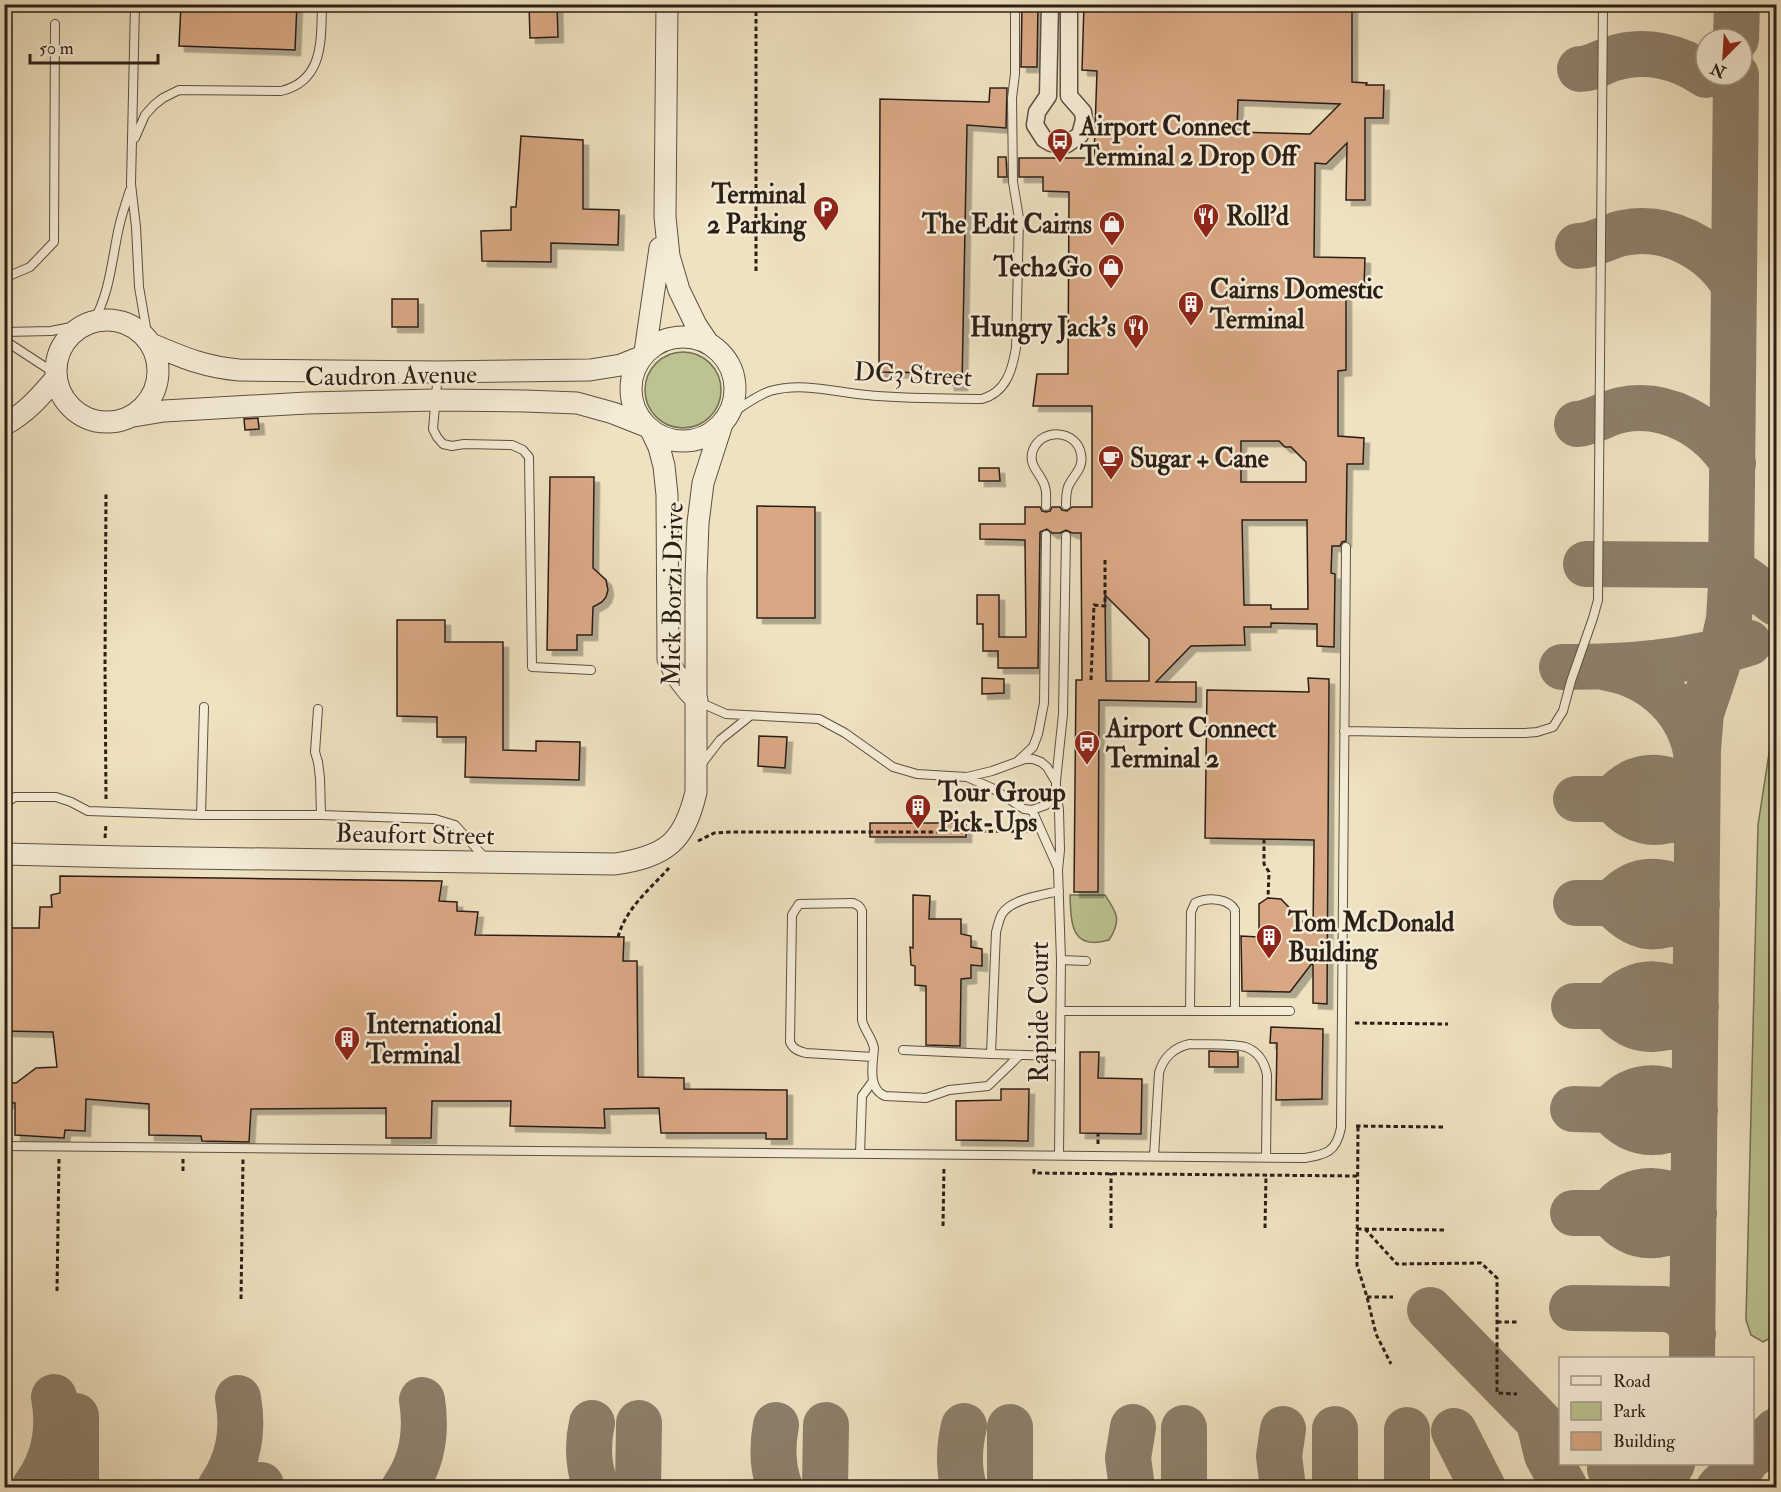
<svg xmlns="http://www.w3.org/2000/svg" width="1781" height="1492" font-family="'IM FELL Double Pica',serif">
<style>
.green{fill:#bcc290;stroke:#747054;stroke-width:1.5}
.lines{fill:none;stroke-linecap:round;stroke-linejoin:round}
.taxiway{stroke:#8d806c;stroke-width:46}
.building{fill:#d8a884;stroke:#2b1f17;stroke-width:1.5;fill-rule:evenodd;filter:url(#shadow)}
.service-casing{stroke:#5c5042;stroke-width:10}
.minor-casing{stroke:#5c5042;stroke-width:19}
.tertiary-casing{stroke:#5c5042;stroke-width:23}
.path{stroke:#2b1f17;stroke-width:3;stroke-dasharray:4.5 3;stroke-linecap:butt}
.service{stroke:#f5ecd7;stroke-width:8}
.minor{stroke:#f5ecd7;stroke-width:16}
.tertiary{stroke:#f5ecd7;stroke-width:21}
.labels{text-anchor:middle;stroke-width:5;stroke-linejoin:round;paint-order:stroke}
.poi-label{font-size:26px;font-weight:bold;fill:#2b1f17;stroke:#f5ecd7;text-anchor:start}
.street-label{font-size:26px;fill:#2b1f17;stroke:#f5ecd7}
</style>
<defs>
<filter id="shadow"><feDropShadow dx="5.5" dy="5.5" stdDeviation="0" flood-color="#0004"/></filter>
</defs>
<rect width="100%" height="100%" fill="#efe2c1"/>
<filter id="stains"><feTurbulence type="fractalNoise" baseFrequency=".00333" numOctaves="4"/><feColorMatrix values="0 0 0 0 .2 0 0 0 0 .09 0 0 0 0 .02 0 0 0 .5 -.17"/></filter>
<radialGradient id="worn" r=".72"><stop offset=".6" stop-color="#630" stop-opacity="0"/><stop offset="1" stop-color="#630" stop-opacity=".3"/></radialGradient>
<!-- green -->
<path class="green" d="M645 390a38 38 0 1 1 76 0a38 38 0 1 1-76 0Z
M1776,730v605l-13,7 -12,-7 -5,-15 12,-495 14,-91z
M1070,895h35c12,18 17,25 4,45 -38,11 -38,-16 -39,-45z"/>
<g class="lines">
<!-- taxiway -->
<path class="taxiway" d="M1736,39l1,-35
M1580,69c12,0 19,-6 31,-10 33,-11 67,-3 95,16
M1578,246c16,0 30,-10 45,-13 44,-9 89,15 111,52
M1577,424c15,-1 29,-11 44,-14 45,-9 89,16 112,53
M1586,564l128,1c29,8 39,21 62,38
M1562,667c63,0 126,-4 187,-24
M1608,668c46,8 83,43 89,90
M1576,799h37c24,31 60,30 84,1 -24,-27 -60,-32 -84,-1
M1576,903h36c28,32 56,30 85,1 -26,-28 -60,-31 -85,-1
M1574,1006h37c22,33 61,28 85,1 -23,-29 -62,-31 -85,-1
M1573,1109l37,1c24,30 61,29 85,0 -26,-28 -60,-30 -85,0
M1573,1213h37c24,31 58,28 84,1 -20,-30 -65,-31 -84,-1
M1572,1308l92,1c16,2 24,9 29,25
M1430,1310l130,133
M1692,1358l6,-609 3,-36 21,-62 7,-32 2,-34 5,-510
M76,1416v72
M1539,1422l8,33 18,33
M592,1423c-5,22 -4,43 4,65
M776,1425c-4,21 -4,42 4,63
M964,1426c-5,21 -6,41 0,62
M1454,1431l29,57
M1752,1455l24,-24
M1610,1469c20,13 44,10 62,-5
M261,1485v3
M34,1488c20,-27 26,-59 20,-91
M220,1488c19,-28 24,-57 18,-90
M404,1488c19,-27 23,-56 18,-88
M638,1488l1,-65
M825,1488l1,-63
M1010,1488v-61
M1132,1488l-4,-30 5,-31
M1184,1488v-60
M1283,1488l-4,-32 4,-27
M1335,1488v-59
M1407,1488v-58
M1719,1488l25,-24"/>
</g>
<!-- building -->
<path class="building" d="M181,4h116l-2,46 -116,-4z
M529,4h28l1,33 -28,1z
M1022,4h16l-1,63h-16z
M1084,4h268v78l15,1 -1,2h18l-1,33h-18v82h-19l1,-57 -21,21 -11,-1 -1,94 51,1 -1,29 -18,-1v84l-8,1v65l26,2 -1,26h-16l-1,77 -4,1 -2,4h-8l-1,27 4,1 -1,73 -17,-1v-22l-46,-1v4h-27l1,18 -54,1 -35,36h40v20l-97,-2 -1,192h-24l2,-212h6l-1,-147h-9l-6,-3 -6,3h-8l-5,-4 -7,3 -2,136h-40v-17h-15v-27h-6v-29h22v42h27l-1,-97 -45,-1v-15h45v-17h15l2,4 4,1 4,-1 2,-4h8l2,3 5,1 5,-4h20v-101h-59l4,-32h31l1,-182 -26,-1v-14h-24v-19h75l3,-87 -15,-1zM1238,100l102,4 -30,30 -73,-2zM1241,441h38l6,6h6l15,15v20h-65zM1242,520h65l1,89h-37v-4h-27zM1105,595l44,44v42h-43z
M990,88h17l-1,40 -39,-3 -5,260h-13l-1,-12 -69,-1 1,-273 109,3z
M521,136l62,4v69l36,1 -1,35 -67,-2v19l-69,-1 -1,-30 30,-1v-23h5z
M998,157h8l1,20h-9z
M392,299h26v28h-26z
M258,418l1,11 -14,1 -1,-11z
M979,468h20l1,13h-21z
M550,477h44l-1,91 13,12 2,10 -2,7 -4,5 -9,5 -1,28h-15v15h-30z
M757,506l58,1v111h-58z
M397,620h48v22h58v108l33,1v-10l44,1 -1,38 -114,-3 1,-40h-29v-20l-40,-1z
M982,678l22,1v14l-22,1z
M1308,678l21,1 -2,325 -14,-1v-41l-23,30 -48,-1 -1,-55 18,1v-33l9,-6 13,1 32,34 1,-93 -109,-2 2,-148 102,2z
M759,736l28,1 -2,31 -27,-2z
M870,823h96v14h-96z
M60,876l382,5 -3,20 18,1v9l21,1 -3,23 149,2 -1,24h14l1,116 46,1v11l103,1v49h-21v-6h-105l-2,-25 -55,1 1,19 -95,-2 1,-25h-79l-1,37h-45v-30l-135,1 -2,33 -47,-1 -1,-5 -52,-1v-31l-63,-5 -1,32 -20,-1 -1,8 -49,-3v-32h-11v-20h12l20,-15 21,-1 -4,-35 -49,-1v-103h35l1,-21h12l-1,-12 9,-2z
M913,895l17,1 -1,23h32v15l10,2v11l11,2v17l-11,-1v13l-10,1 -1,67 -34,-1v-59l-11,-1v-19l-4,-1 -1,-18 3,1z
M1271,1027l52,2 -1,70 -46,1 1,-57h-7z
M1209,1051l29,1v15h-29z
M1080,1052h19l-1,26 44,1 -1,55 -61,-1z
M1001,1089h28l-1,52 -72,-1v-39l45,-1z"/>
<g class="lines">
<!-- service casing -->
<g class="service-casing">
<path id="service" d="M135,4l-4,180 5,43 3,60 9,52
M135,138l10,-23 9,-10 9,-7 16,-8 102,1c43,-10 40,-51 41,-87
M4,278l26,-11 24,-25 1,-218
M93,322c17,-28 19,-64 26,-95 3,-13 7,-25 11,-37
M4,332l47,-1 35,-7
M4,340l52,34
M438,373l-5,56 4,8 6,7 9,2 12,-2 48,1 11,5 6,7 3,210 59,3
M727,417c13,-9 28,-21 43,-26 33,-9 64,1 97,4 37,4 77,3 115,4 24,-7 30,-28 34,-51l3,-130 -6,-36 -1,-84 3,-24v-70
M1046,506c0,-6 1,-13 -1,-19 -3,-13 -18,-21 -12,-37 9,-23 44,-20 48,4 3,15 -8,21 -13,33 -2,6 -2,12 -2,18
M697,701l29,13 93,5 26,14 48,34 24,7 50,3 25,-6 33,-12h8l8,3 6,5 9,15v8l-4,9 -6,6 -14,5 -8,-1 -32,-21 -25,-11
M318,709l-3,43 3,10 2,16 1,37
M1344,731l116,2h65l12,-1 16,-5 10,-16 8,-30 22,-63 5,-18 5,-596
M1019,760l14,-13 5,-13 6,-31 2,-168
M700,766l20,-26 30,-24
M1056,781l7,-67 3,-178
M1056,790l3,20 1,40 -2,20 3,90 -2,195
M4,804l11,-7h41l15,5 17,9 113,4h120l114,4 20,6 32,35
M1032,810l25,56
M201,815l3,-108
M1061,960l25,1
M1062,1011h228
M1190,1011l1,-99 4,-9c13,-6 33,-5 40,7v101
M903,1050l88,4 69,2
M991,1054l5,-122c2,-6 3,-13 6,-18 9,-15 41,-19 57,-23
M873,1057l-67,-4c-8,-2 -13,-4 -16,-11l2,-127 7,-11 54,-1c5,2 7,3 9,8v109c2,10 10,17 12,28 -1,15 -7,41 11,48l41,2 23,-8 39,-4 32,-31
M4,1146l1301,12c22,-4 31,-6 36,-30l5,-581
M860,1154l2,-58 11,-15
M1154,1156l5,-83c4,-15 15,-26 31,-29 13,1 47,-1 58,4 11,5 17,16 19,27l-1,82"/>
</g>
<!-- minor casing -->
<g class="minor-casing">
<path id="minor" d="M1050,4l-2,92 -11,16 -2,13 9,14 7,4 9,2 7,-1 13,-9 4,-15 -1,-8 -14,-16v-92"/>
</g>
<!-- tertiary casing -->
<g class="tertiary-casing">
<path id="tertiary" d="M667,4l-2,213 4,39 10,34 17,35 12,18
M56 371a51 51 0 1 1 102 0a51 51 0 1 1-102 0Z
M631 389a52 52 0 1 1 104 0a52 52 0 1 1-104 0Z
M151,344c31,13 53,23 88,26l199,2 152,-2 31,-5 20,-8
M645,352l15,-104
M134,416l30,-5 143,-8 128,-3 90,1 52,2 36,10 33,13
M4,425c22,-12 36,-28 52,-47
M651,430l8,17 5,19 3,29 1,164c7,16 16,29 29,41
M4,854l119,3 492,7c51,-8 69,-21 81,-72v-215l2,-54 5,-40 19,-59"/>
</g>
<!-- path -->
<path class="path" d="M756,4v267
M1091,680l3,-75 11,1v-47
M106,799l-1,-135 1,-172
M105,838l1,-14
M1264,839v25l5,8 -1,26
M698,841l16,-8 18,-1h196l100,-1
M618,937c8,-29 32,-48 51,-69
M1355,1023l93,1
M1356,1126l89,1
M1358,1127l-1,138 10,32 9,37 15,30
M1098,1144v-11
M183,1159v15
M1034,1169v4l324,3
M943,1226l1,-60
M1111,1228v-55
M1265,1228l1,-53
M1357,1229l90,1
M1365,1229l32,35 84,-1 16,15v115l20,1
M57,1291l2,-133
M1367,1297h26
M241,1299l2,-140
M1497,1322h20"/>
<!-- service -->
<use href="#service" class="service"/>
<!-- minor -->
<use href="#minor" class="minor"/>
<!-- tertiary -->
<use href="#tertiary" class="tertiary"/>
</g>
<!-- icons -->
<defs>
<g id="bus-pin" transform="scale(1.35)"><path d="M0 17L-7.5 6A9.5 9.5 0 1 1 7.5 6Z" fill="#8f2418" stroke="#f5ecd7"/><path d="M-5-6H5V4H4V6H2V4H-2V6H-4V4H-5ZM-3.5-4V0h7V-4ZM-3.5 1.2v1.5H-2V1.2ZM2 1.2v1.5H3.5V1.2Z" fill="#fff"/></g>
<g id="parking-pin" transform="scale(1.35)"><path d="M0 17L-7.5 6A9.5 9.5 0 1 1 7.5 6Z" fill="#8f2418" stroke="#f5ecd7"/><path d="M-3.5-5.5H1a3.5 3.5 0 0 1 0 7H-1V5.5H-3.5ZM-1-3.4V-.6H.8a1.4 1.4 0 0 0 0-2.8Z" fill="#fff"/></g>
<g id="restaurant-pin" transform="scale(1.35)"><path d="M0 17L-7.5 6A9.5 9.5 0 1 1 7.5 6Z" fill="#8f2418" stroke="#f5ecd7"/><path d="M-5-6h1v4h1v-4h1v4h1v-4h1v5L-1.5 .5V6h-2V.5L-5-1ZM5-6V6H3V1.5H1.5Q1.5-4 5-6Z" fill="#fff"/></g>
<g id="shop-pin" transform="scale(1.35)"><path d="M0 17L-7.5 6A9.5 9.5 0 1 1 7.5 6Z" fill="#8f2418" stroke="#f5ecd7"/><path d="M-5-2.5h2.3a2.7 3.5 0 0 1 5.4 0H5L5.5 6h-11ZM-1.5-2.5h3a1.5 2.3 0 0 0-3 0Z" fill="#fff"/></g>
<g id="building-pin" transform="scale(1.35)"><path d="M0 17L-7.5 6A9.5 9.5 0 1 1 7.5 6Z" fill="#8f2418" stroke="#f5ecd7"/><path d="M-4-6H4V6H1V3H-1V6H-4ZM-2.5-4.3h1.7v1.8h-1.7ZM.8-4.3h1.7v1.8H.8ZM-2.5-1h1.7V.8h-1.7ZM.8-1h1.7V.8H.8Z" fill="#fff"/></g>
<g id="cafe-pin" transform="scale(1.35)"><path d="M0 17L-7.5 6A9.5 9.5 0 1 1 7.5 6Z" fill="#8f2418" stroke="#f5ecd7"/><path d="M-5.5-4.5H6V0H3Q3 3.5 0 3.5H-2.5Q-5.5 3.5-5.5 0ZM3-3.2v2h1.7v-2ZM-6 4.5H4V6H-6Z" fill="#fff"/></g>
</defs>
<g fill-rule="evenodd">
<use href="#bus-pin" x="1060" y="141"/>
<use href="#parking-pin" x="826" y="209"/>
<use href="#restaurant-pin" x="1206" y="216"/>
<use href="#shop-pin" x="1112" y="224"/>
<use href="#shop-pin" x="1111" y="267"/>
<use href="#building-pin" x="1191" y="304"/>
<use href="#restaurant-pin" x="1136" y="327"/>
<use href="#cafe-pin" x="1111" y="458"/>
<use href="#bus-pin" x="1087" y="743"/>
<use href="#building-pin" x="918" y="807"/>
<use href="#building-pin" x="1269" y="937"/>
<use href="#building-pin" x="347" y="1039"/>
</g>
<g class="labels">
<!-- poi labels -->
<g class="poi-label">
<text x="1080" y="135">Airport Connect<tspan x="1080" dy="30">Terminal 2 Drop Off</tspan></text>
<text x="806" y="203" text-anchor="end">Terminal<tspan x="806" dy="30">2 Parking</tspan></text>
<text x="1226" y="225">Roll'd</text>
<text x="1092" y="233" text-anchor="end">The Edit Cairns</text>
<text x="1092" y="276" text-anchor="end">Tech2Go</text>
<text x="1210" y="298">Cairns Domestic<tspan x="1210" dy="30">Terminal</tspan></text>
<text x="1116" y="336" text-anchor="end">Hungry Jack's</text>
<text x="1130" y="467">Sugar + Cane</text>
<text x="1106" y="737">Airport Connect<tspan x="1106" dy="30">Terminal 2</tspan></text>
<text x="938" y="801">Tour Group<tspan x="938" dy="30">Pick-Ups</tspan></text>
<text x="1288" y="931">Tom McDonald<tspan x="1288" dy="30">Building</tspan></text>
<text x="366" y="1033">International<tspan x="366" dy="30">Terminal</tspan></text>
</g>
<!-- street labels -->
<g class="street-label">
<text transform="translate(913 374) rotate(3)" y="9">DC3 Street</text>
<text transform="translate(391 375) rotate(-1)" y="9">Caudron Avenue</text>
<text transform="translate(672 594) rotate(-89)" y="9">Mick Borzi Drive</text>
<text transform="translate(415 834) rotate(1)" y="9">Beaufort Street</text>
<text transform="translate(1039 1012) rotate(-90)" y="9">Rapide Court</text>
</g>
</g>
<!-- margin -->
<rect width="1781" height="1492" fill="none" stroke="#efe2c1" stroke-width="24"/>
<rect x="6" y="6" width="1769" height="1480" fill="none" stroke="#2b1f17" stroke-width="3"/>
<rect x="12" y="12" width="1757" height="1468" fill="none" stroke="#2b1f17" stroke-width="1.5"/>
<!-- legend -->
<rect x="1559" y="1357" width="195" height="108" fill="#f5ecd7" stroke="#a49a8a" stroke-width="1.5"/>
<rect x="1571" y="1376" width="30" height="9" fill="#f5ecd7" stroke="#a49a8a" stroke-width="1.5"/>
<text x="1613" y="1387" font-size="18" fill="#2b1f17">Road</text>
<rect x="1571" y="1402" width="30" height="18" fill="#bcc290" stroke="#a49a8a" stroke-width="1.5"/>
<text x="1613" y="1417" font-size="18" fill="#2b1f17">Park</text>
<rect x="1571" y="1432" width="30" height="18" fill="#d8a884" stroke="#a49a8a" stroke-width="1.5"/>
<text x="1613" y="1447" font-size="18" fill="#2b1f17">Building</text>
<!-- north arrow -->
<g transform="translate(1724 57) rotate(204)"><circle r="28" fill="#f5ecd7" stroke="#a49a8a" stroke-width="1.5"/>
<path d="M0-4.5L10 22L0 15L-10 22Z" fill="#8f2418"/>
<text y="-9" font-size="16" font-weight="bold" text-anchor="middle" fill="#2b1f17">N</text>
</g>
<!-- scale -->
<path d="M30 54v9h128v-9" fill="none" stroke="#2b1f17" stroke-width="3"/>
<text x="39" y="54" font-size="18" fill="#2b1f17" stroke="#f5ecd7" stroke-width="4.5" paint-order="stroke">50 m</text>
<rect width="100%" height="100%" filter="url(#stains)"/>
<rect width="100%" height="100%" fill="url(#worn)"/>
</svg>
